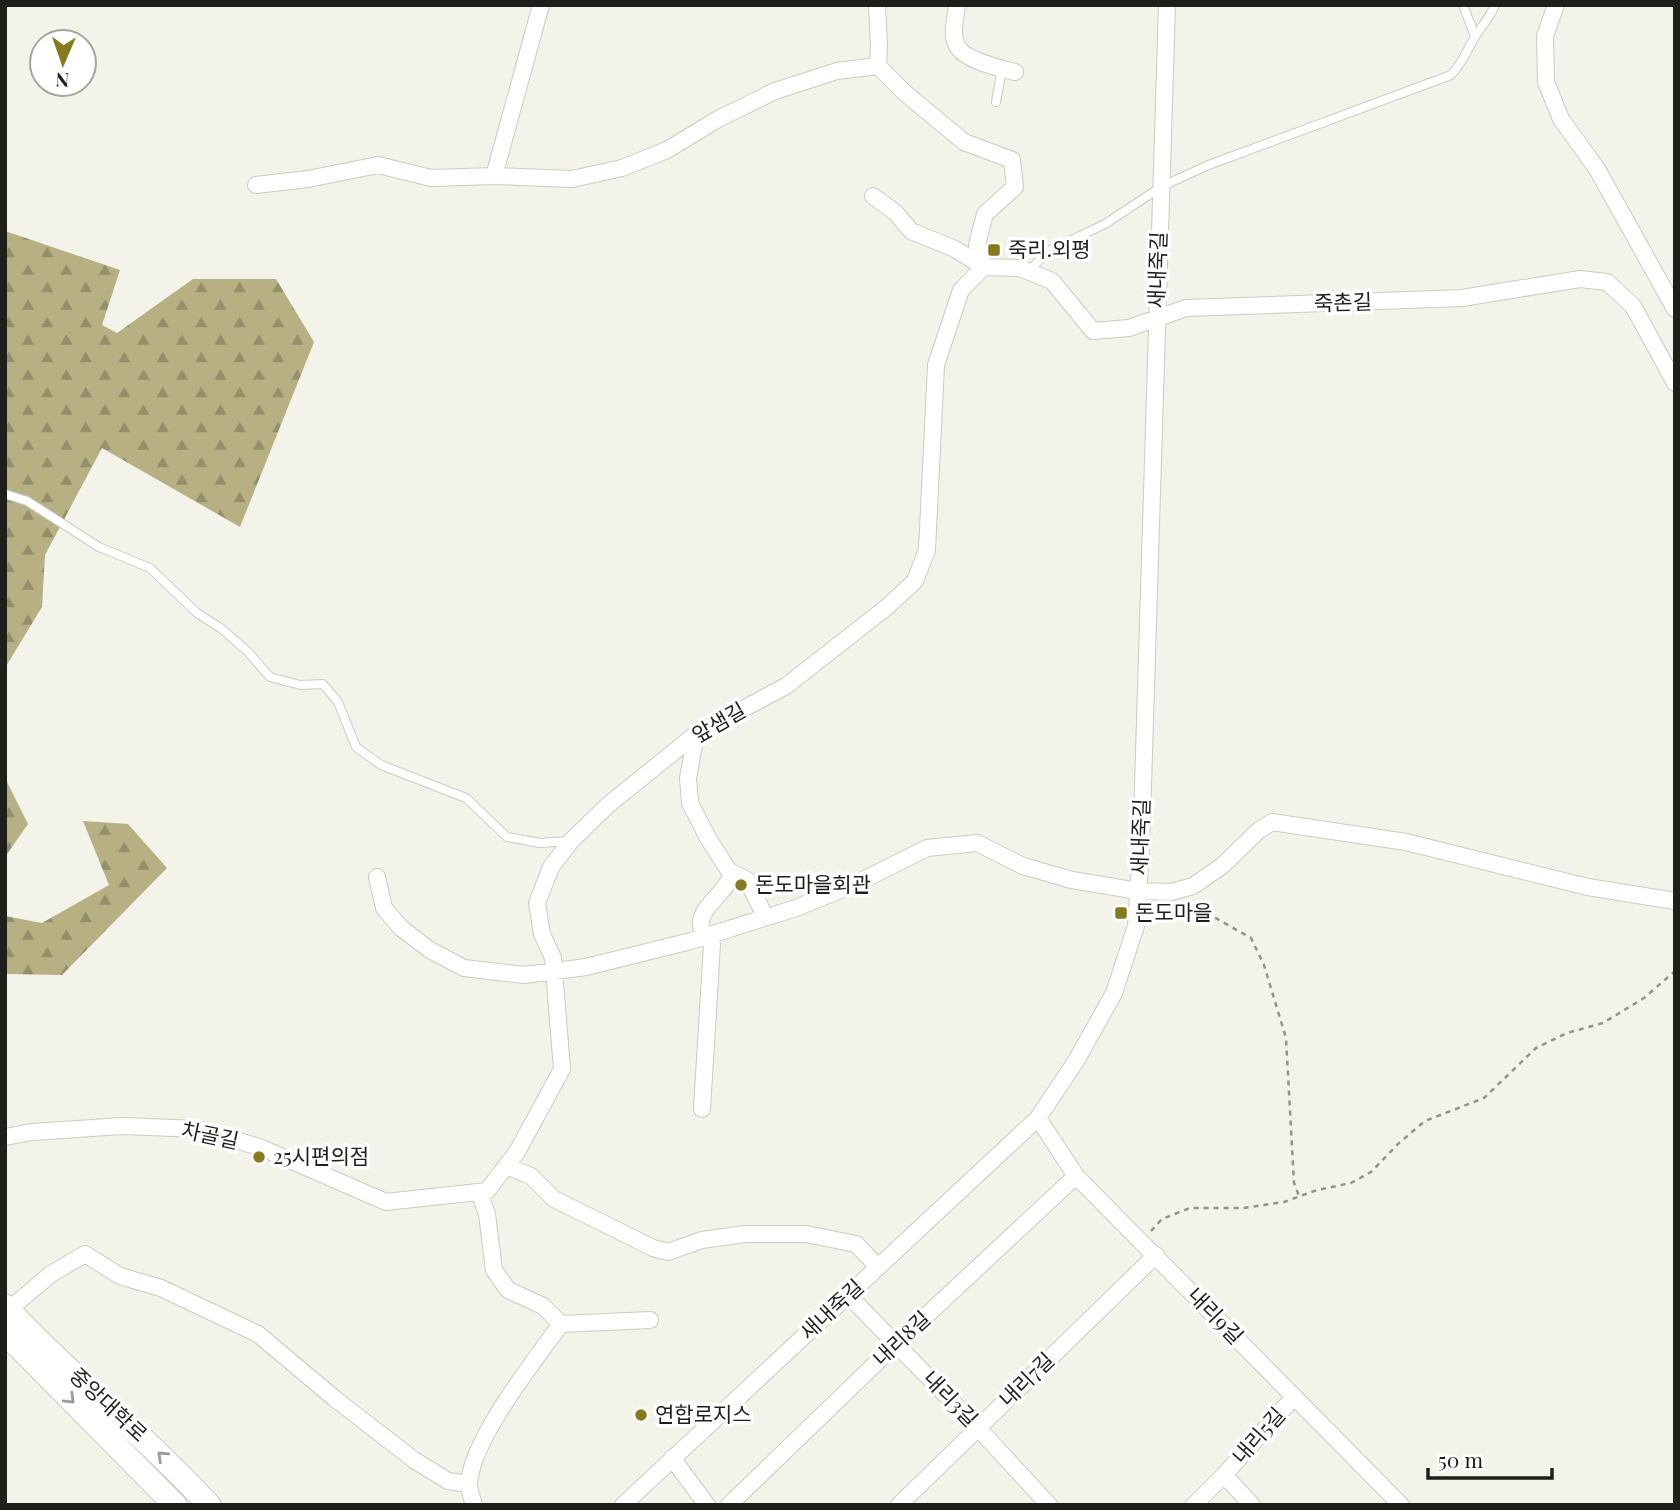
<svg xmlns="http://www.w3.org/2000/svg" width="1680" height="1510" font-family="'Playfair Display','Noto Sans KR',serif">
<style>
.forest{fill:url(#forest-firs)}
.lines{fill:none;stroke-linecap:round;stroke-linejoin:round}
.lane-casing{stroke:#cccbc1;stroke-width:10}
.street-casing{stroke:#cccbc1;stroke-width:18}
.secondary-casing{stroke:#cccbc1;stroke-width:25}
.path{stroke:#93938c;stroke-width:2.5;stroke-dasharray:5 5;stroke-linecap:butt}
.lane{stroke:#fff;stroke-width:8}
.street{stroke:#fff;stroke-width:16}
.secondary{stroke:#fff;stroke-width:23}
.oneway{stroke:#9a9a98}
.poi-dot{fill:#867a1f;stroke:#fff;stroke-width:2.5}
.labels{text-anchor:middle;stroke-width:7;stroke-linejoin:round;paint-order:stroke}
.poi-label{font-size:21px;fill:#1e1e1a;stroke:#fff;text-anchor:start}
.street-label{font-size:21px;fill:#1e1e1a;stroke:#fff}
</style>
<defs>
<pattern id="forest-firs" width="22" height="20" patternUnits="userSpaceOnUse" patternTransform="scale(1.75)"><rect width="22" height="20" fill="#b6b083"/><path d="M5 1l3.5 6h-7zM16 11l3.5 6h-7z" fill="#938f6a"/></pattern>
</defs>
<rect width="100%" height="100%" fill="#f4f3e9"/>
<!-- forest -->
<path class="forest" d="M5,231l115,39 -18,55 15,8 76,-54h83l38,63 -74,185 -138,-79 -57,107 -3,52 -37,61z
M5,778l23,46 -23,33z
M83,821l45,3 39,44 -105,107 -57,-1v-58l37,7 67,-38z"/>
<g class="lines">
<!-- lane casing -->
<g class="lane-casing">
<path id="lane" d="M1463,5l12,31
M996,102l6,-33
M1029,271l19,-20 57,-27 56,-37 45,-21 245,-91c12,-12 16,-26 25,-40 7,-10 14,-18 19,-30
M5,494l22,7 72,46 51,21 47,45 25,16 26,23 22,25 30,8 23,-1 15,18 18,45 25,18 85,33 41,39 33,6 28,-2"/>
</g>
<!-- street casing -->
<g class="street-casing">
<path id="street" d="M957,5c-1,12 -6,28 -1,39 6,16 43,24 59,28
M1556,5l-11,31 1,46 15,37 36,50 78,140
M494,176l47,-171
M256,185l52,-6 70,-14 53,13 63,-2 78,3 50,-11 45,-18 51,-31 57,-28 62,-20 41,-5
M873,196l23,17 15,18 44,18 29,18 -7,-22 8,-31 30,-27 -3,-27 -48,-18 -59,-49 -27,-27 1,-20 -2,-41
M696,734l-8,44 2,25 18,35 21,33 18,9 18,36
M377,877l7,31 17,20 29,22 34,18 60,7 62,-8 105,-26 105,-33 59,-24 72,-36 50,-5 46,23 49,14 66,11 33,1 22,-6 29,-20 36,-35 14,-9 134,20 182,45 87,14
M702,1109l10,-165c-32,-30 14,-45 20,-71
M1038,1118l38,58 325,329
M5,1137l27,-5 90,-6 77,3 63,19 124,54 101,-11 30,-39 45,-83 -9,-111 -11,-24 -5,-31 14,-36 20,-26 37,-36 88,-71 90,-48 101,-79 28,-26 12,-31 9,-185 25,-75 23,-23 36,1 32,13 41,50 36,-3 57,-20 276,-10 118,-19 27,3 26,24 42,77
M506,1166l25,10 23,23 99,49 15,4 34,-12 43,-6h61l50,10 22,23
M479,1192l8,22 7,56 14,20 35,16 18,18
M848,1295l130,133 71,77
M5,1313l46,-39 34,-20 35,22 41,12 97,46 76,64 80,62 34,21 21,3
M672,1458l35,47
M1224,1475l28,30
M474,1505c-2,-7 -5,-15 -5,-21 2,-44 66,-124 92,-160l89,-4
M623,1505l415,-387 38,-57 38,-68 22,-67 5,-76 26,-845
M729,1505l168,-162 179,-167
M899,1505l257,-250
M1194,1505l30,-30 70,-78"/>
</g>
<!-- secondary casing -->
<g class="secondary-casing">
<path id="secondary" d="M5,1306c65,70 140,129 204,199
M5,1333l170,172"/>
</g>
<!-- path -->
<path class="path" d="M1189,903l62,35 13,27 22,73 8,145 5,13
M1151,1231l11,-12 28,-11h53l41,-6 33,-12 34,-7 20,-11 28,-29 26,-22 59,-23 52,-50 31,-15 36,-10 41,-25 31,-27"/>
<!-- lane -->
<use href="#lane" class="lane"/>
<!-- street -->
<use href="#street" class="street"/>
<!-- secondary -->
<use href="#secondary" class="secondary"/>
</g>
<!-- one-way arrows -->
<defs><path id="oneway-chevron" d="M-2-3.5L2.5 0L-2 3.5" fill="none" stroke-width="1.6" stroke-linecap="round" stroke-linejoin="round" transform="scale(1.75)"/></defs>
<g class="oneway">
<use href="#oneway-chevron" transform="translate(70 1399) rotate(45)"/>
<use href="#oneway-chevron" transform="translate(162 1456) rotate(-137)"/>
</g>
<!-- markers -->
<g class="poi-dot">
<rect x="987" y="243" width="14" height="14" rx="3.5"/>
<circle cx="741" cy="885" r="7"/>
<rect x="1114" y="906" width="14" height="14" rx="3.5"/>
<circle cx="259" cy="1157" r="7"/>
<circle cx="641" cy="1415" r="7"/>
</g>
<g class="labels">
<!-- poi labels -->
<g class="poi-label">
<text x="1008" y="257">죽리.외평</text>
<text x="755" y="892">돈도마을회관</text>
<text x="1135" y="920">돈도마을</text>
<text x="273" y="1164">25시편의점</text>
<text x="655" y="1422">연합로지스</text>
</g>
<!-- street labels -->
<g class="street-label">
<text transform="translate(1158 270) rotate(-88)" y="7">새내죽길</text>
<text transform="translate(1343 303) rotate(-2)" y="7">죽촌길</text>
<text transform="translate(719 723) rotate(-30)" y="7">앞샘길</text>
<text transform="translate(1141 837) rotate(-88)" y="7">새내죽길</text>
<text transform="translate(210 1136) rotate(12)" y="7">차골길</text>
<text transform="translate(832 1310) rotate(-43)" y="7">새내죽길</text>
<text transform="translate(1215 1316) rotate(46)" y="7">내리9길</text>
<text transform="translate(902 1339) rotate(-43)" y="7">내리8길</text>
<text transform="translate(1027 1380) rotate(-44)" y="7">내리7길</text>
<text transform="translate(950 1399) rotate(46)" y="7">내리3길</text>
<text transform="translate(108 1405) rotate(43)" y="7">중앙대학로</text>
<text transform="translate(1259 1436) rotate(-48)" y="7">내리5길</text>
</g>
</g>
<!-- border -->
<rect width="1680" height="1510" fill="none" stroke="#1e1e1a" stroke-width="14"/>
<!-- north arrow -->
<g transform="translate(63 63) rotate(182)"><circle r="33" fill="#ffffff" stroke="#a5a5a3" stroke-width="2"/>
<path d="M0-5L12 26L0 18L-12 26Z" fill="#867a1f"/>
<text y="-10" font-size="19" font-weight="bold" text-anchor="middle" fill="#1e1e1a">N</text>
</g>
<!-- scale -->
<path d="M1428 1468v10h124v-10" fill="none" stroke="#1e1e1a" stroke-width="3.5"/>
<text x="1438" y="1468" font-size="21" fill="#1e1e1a" stroke="#ffffff" stroke-width="5" paint-order="stroke">50 m</text>
</svg>
